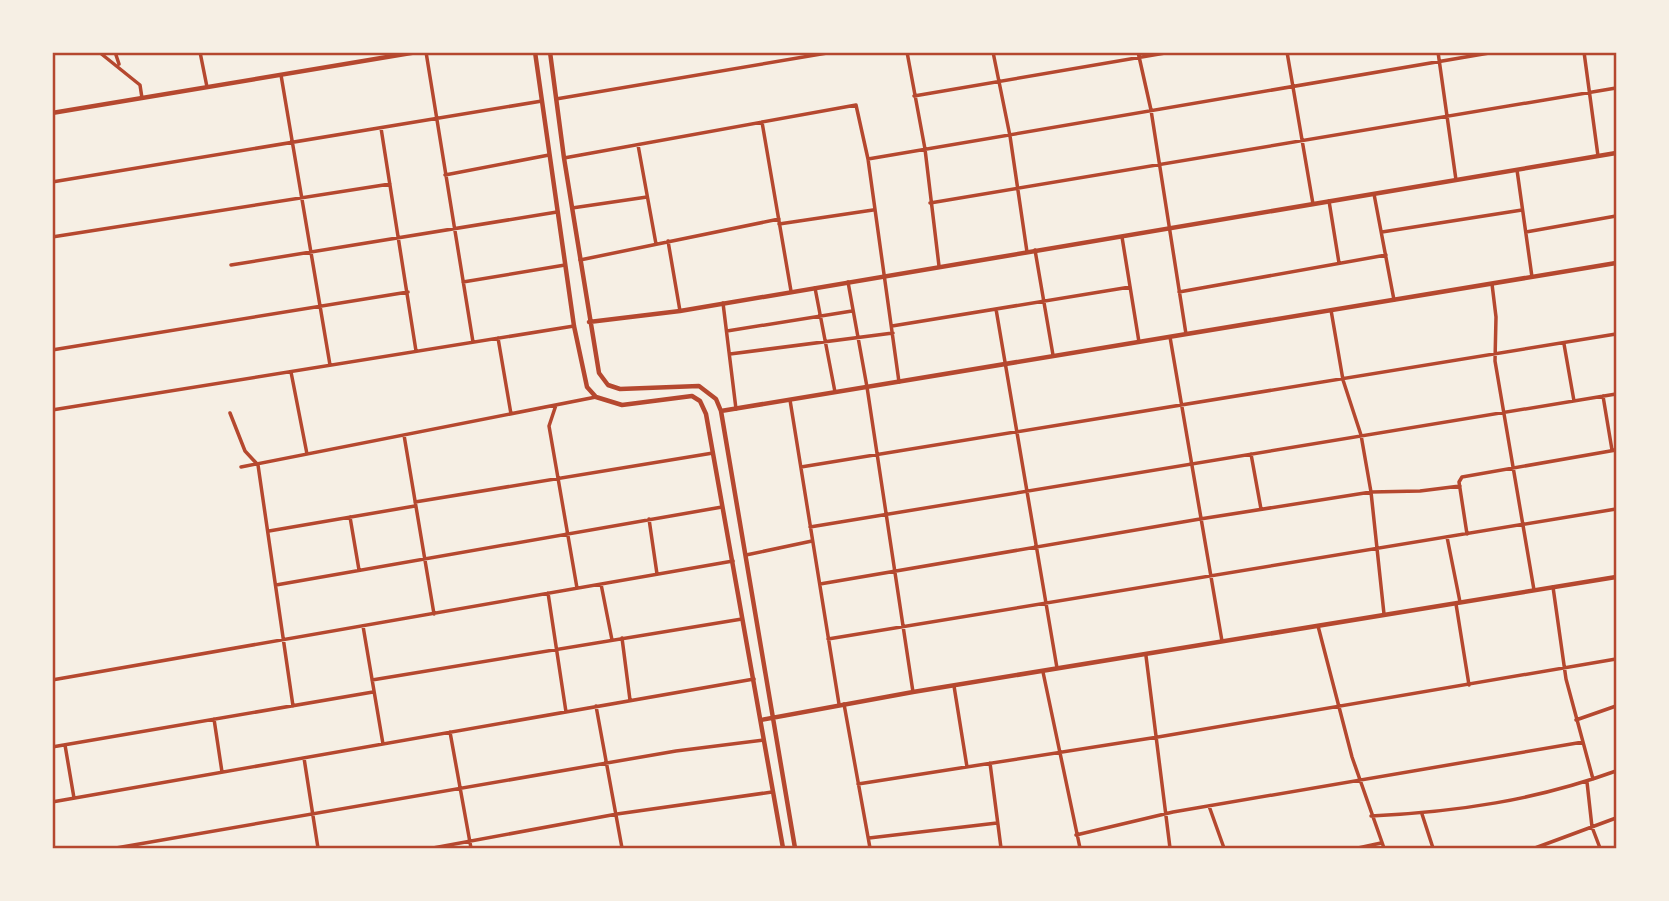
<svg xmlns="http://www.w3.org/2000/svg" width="1669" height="901" font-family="'Varela Round',sans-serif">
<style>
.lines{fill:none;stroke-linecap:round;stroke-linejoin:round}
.minor{stroke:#b5482f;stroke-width:3.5}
.tertiary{stroke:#b5482f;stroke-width:4.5}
.neatline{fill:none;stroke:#b5482f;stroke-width:2.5}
</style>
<rect width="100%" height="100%" fill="#f6efe4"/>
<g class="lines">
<!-- minor -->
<path class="minor" d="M99,52l41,33 2,13
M115,52l4,12
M200,52l7,35
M426,52l47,290
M907,52l18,97 14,117
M993,52l17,84 17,116
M1138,52l13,58 35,224
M1287,52l26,152
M1438,52l18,128
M1584,52l14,104
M281,75l49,290
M914,96l257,-44
M556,99l277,-47
M762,122l29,169
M381,128l35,223
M638,145l18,99
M564,158l292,-53 12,54 31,223
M868,159l627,-107
M1517,170l15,107
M445,175l104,-20
M52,182l490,-81
M1374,194l20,106
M1329,201l10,62
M930,203l686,-115
M572,208l75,-11
M779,224l94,-14
M1382,232l140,-22
M1526,232l90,-16
M52,237l338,-53
M1122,237l17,105
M668,241l12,70
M1035,250l18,105
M580,260l199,-41
M231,265l326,-53
M463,282l102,-17
M848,282l19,105 46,305
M1492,284l4,33 -1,44 39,229
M815,288l20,104
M1179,292l207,-37
M723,303l13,106
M996,309l61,359
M1331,310l12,70 18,55 10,57 13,122
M892,326l238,-39
M727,331l125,-20
M1170,337l52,304
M498,338l13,76
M1564,344l10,57
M52,350l356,-58
M730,354l163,-21
M291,372l16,82
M1603,396l9,54
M790,400l49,304
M556,405l-7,21 28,162
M52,410l522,-84
M230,413l15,38 13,14 35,241
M404,435l30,179
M1251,454l10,55
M241,467l355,-70
M801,467l815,-133
M415,502l298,-49
M350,517l9,53
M649,519l8,55
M810,527l806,-133
M269,531l146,-25
M1467,534l-8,-52 3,-5 154,-27
M1447,537l13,65
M746,555l66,-14
M601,584l11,56
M820,584l380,-65 171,-27 49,-1 40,-5
M276,585l446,-78
M1553,587l13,92 27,100
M548,593l18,119
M1456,604l13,81
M363,626l20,118
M1318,626l34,131 32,91
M622,638l8,62
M828,639l788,-130
M1146,656l24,192
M1043,672l37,176
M52,680l681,-119
M372,680l370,-61
M954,686l13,81
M844,704l26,144
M596,706l26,142
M214,719l8,53
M1576,720l40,-14
M450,732l21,116
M65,745l9,53
M52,747l321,-55
M304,758l14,90
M990,763l11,85
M1587,782l5,45 8,21
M858,784l300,-47 458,-78
M52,802l702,-123
M1209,806l15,42
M1422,814l11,34
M1371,816c86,-4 165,-16 245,-45
M1076,835l97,-23 410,-70
M869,838l128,-15
M116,848l560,-97 88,-11
M433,848l184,-34 155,-22
M1358,848l23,-5
M1535,848l81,-30"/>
<!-- tertiary -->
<path class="tertiary" d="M535,52l39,274 13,61 9,10 26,8 70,-9 8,5 6,13 77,434
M550,52l14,106 35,215 9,12 12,4 79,-3 17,13 5,12 74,437
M52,113l365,-61
M589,322l91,-11 936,-158
M721,411l895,-148
M761,720l152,-28 703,-115"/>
</g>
<!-- border -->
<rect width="1669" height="901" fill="none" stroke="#f6efe4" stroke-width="108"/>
<rect x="54" y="54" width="1561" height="793" class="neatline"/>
</svg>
